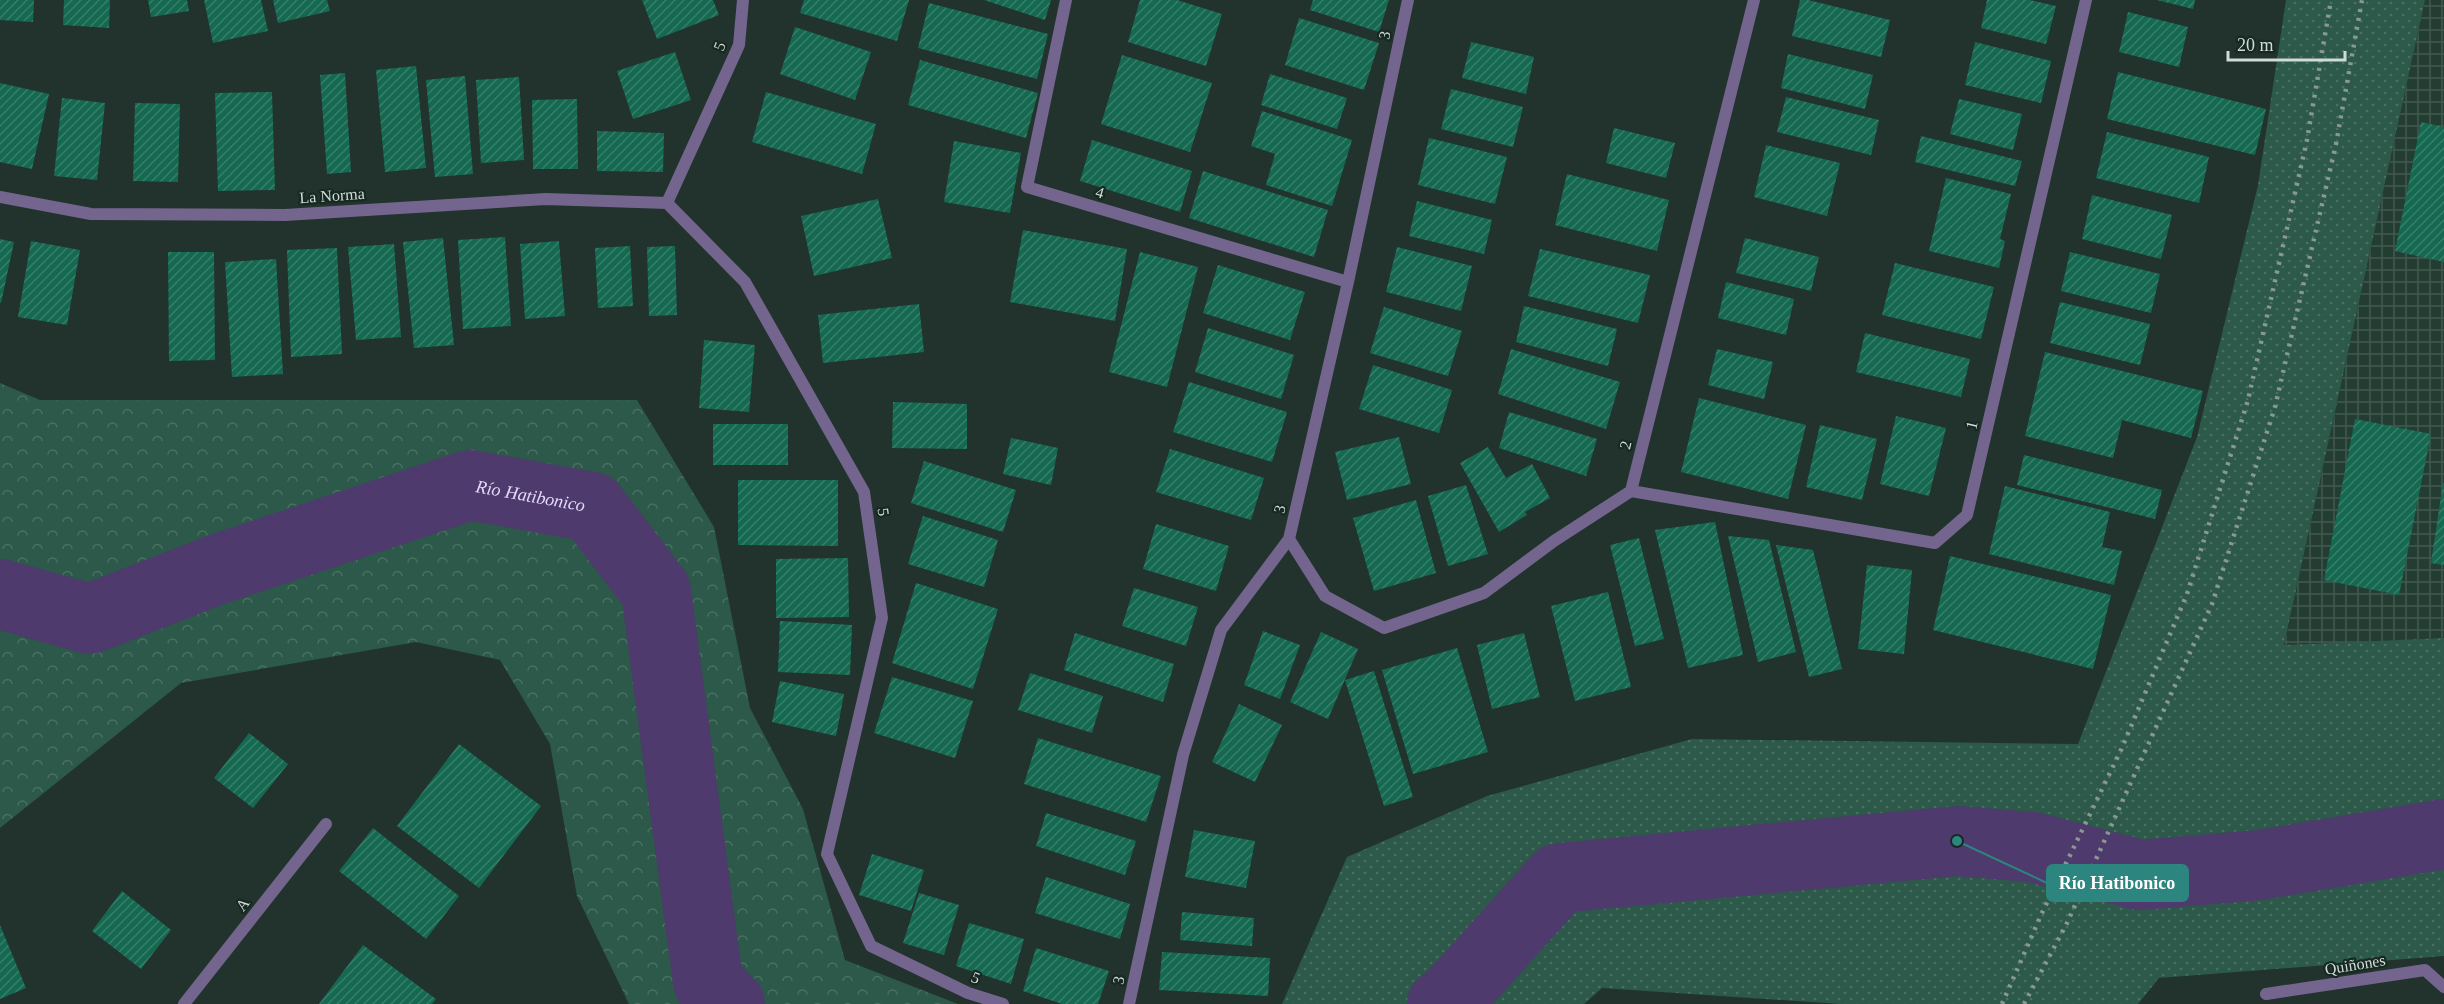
<svg xmlns="http://www.w3.org/2000/svg" width="2444" height="1004" font-family="'Times New Roman',serif">
<style>
.industrial{fill:url(#industrial-grid)}
.grass{fill:url(#grass-dots)}
.forest{fill:url(#forest-crowns)}
.lines{fill:none;stroke-linecap:round;stroke-linejoin:round}
.river{stroke:#4e3a6d;stroke-width:70}
.building{fill:url(#building-hatch)}
.lane{stroke:#74658e;stroke-width:12}
.street{stroke:#74658e;stroke-width:12}
.rail{stroke:#8a9892;stroke-width:4.5;stroke-dasharray:3 6;stroke-linecap:butt}
.labels{text-anchor:middle;stroke-width:4.5;stroke-linejoin:round;paint-order:stroke}
.street-label{font-size:16px;fill:#d1dcd7;stroke:#172922}
.water-label{font-size:18px;font-style:italic;fill:#e4d9fb;stroke:#172922}
.leader{fill:none;stroke:#2c857e;stroke-width:2}
.callout-dot{fill:#2c857e;stroke:#172922;stroke-width:2}
.callout{fill:#2c857e;stroke:#2c857e;stroke-width:2}
.callout-label{font-size:18px;text-anchor:middle;font-weight:bold;fill:#fff}
</style>
<defs>
<pattern id="industrial-grid" width="8" height="8" patternUnits="userSpaceOnUse" patternTransform="scale(1.5)"><rect width="8" height="8" fill="#233d33"/><path d="M0 4h8M4 0v8" fill="none" stroke="#425850"/></pattern>
<pattern id="grass-dots" width="8" height="8" patternUnits="userSpaceOnUse" patternTransform="scale(1.5)"><rect width="8" height="8" fill="#2c5949"/><path d="M2 2h.1M6 6h.1" fill="none" stroke="#4a7062" stroke-width="1.8" stroke-linecap="round"/></pattern>
<pattern id="forest-crowns" width="20" height="18" patternUnits="userSpaceOnUse" patternTransform="scale(1.5)"><rect width="20" height="18" fill="#2c5949"/><path d="M2 6a3 3 0 1 1 6 0M12 15a3 3 0 1 1 6 0" fill="none" stroke="#4a7062"/></pattern>
<pattern id="building-hatch" width="6" height="6" patternUnits="userSpaceOnUse" patternTransform="scale(1.5)"><rect width="6" height="6" fill="#166951"/><path d="M-1 1l2-2M0 6l6-6M5 7l2-2" fill="none" stroke="#377e69"/></pattern>
</defs>
<rect width="100%" height="100%" fill="#21332c"/>
<!-- industrial -->
<path class="industrial" d="M2425,0h19v638l-160,8z"/>
<!-- grass -->
<path class="grass" d="M2286,0h139l-141,645 160,-7v318l-285,22 -21,26h-297l-239,-16 -18,16h-302l65,-147 140,-61 205,-57 386,5 119,-307 61,-252z"/>
<!-- forest -->
<path class="forest" d="M0,383l40,17h597l77,127 36,181 53,101 42,151 113,44h-329l-52,-108 -27,-152 -50,-84 -84,-18 -235,41 -181,145z"/>
<g class="lines">
<!-- river -->
<g class="river">
<path id="s1" d="M0,594l90,25 128,-50 252,-84 122,22 64,84 52,391 22,22"/>
<path d="M1442,1004l9,-6 108,-120 398,-37 75,6 108,28 120,-10 184,-31"/>
</g>
</g>
<!-- building -->
<path class="building" d="M0,0h34l-1,22 -33,-2z
M64,0h46l-1,28 -46,-3z
M148,0h39l2,11 -38,6z
M204,0h57l7,31 -55,12z
M273,0h54l3,11 -52,12z
M642,0h71l6,15 -62,24z
M804,0h105l-12,41 -97,-28z
M984,0h67l-6,20z
M1140,0h37l45,14 -16,52 -78,-24z
M1313,0h76l-10,32 -69,-22z
M1800,0h8l82,20 -9,37 -89,-21z
M1987,0h43l26,6 -10,38 -65,-16z
M2157,0h38l-2,9z
M929,3l119,31 -11,45 -119,-31z
M2128,12l60,15 -9,40 -60,-15z
M1299,18l80,25 -15,47 -79,-25z
M795,27l76,25 -16,48 -75,-26z
M1471,42l63,15 -8,37 -64,-16z
M1975,42l76,19 -10,42 -76,-18z
M675,52l16,48 -58,19 -16,-48z
M1788,54l85,21 -8,34 -84,-21z
M1122,55l90,28 -22,69 -89,-28z
M920,60l118,33 -12,45 -118,-33z
M416,66l10,102 -41,4 -9,-102z
M2118,72l148,37 -11,46 -148,-36z
M345,73l6,99 -24,2 -7,-99z
M1270,74l77,24 -10,31 -76,-24z
M465,76l8,98 -38,3 -9,-97z
M519,77l5,83 -43,3 -5,-83z
M0,83l49,11 -17,75 -32,-7z
M1451,89l72,18 -10,40 -72,-18z
M272,92l3,98 -57,1 -3,-98z
M766,92l110,32 -14,50 -110,-32z
M1786,97l93,23 -8,35 -94,-23z
M62,98l43,5 -8,77 -43,-4z
M577,99l1,70h-45l-1,-69z
M1959,99l63,15 -9,36 -63,-16z
M135,103l45,1 -2,78 -45,-1z
M1262,111l90,29 -20,66 -66,-21 9,-31 -24,-8z
M2421,122l23,5v135l-49,-11z
M1614,128l61,15 -9,35 -60,-15z
M597,131l67,2 -1,39 -66,-1z
M2107,132l102,25 -10,46 -103,-25z
M1921,136l101,25 -7,25 -100,-24z
M1429,138l78,19 -12,47 -77,-19z
M1092,140l100,31 -12,41 -100,-31z
M954,141l67,12 -11,60 -66,-11z
M1766,145l74,18 -13,53 -73,-19z
M1203,171l125,39 -14,47 -125,-39z
M1567,174l102,26 -12,51 -102,-26z
M1946,178l65,16 -11,45 5,2 -6,27 -70,-17z
M2092,195l80,20 -11,44 -79,-20z
M878,199l14,59 -78,18 -13,-60z
M1417,201l75,19 -8,34 -75,-18z
M1023,230l104,19 -12,72 -105,-19z
M505,237l6,89 -48,3 -5,-89z
M443,238l11,107 -40,3 -11,-106z
M1745,238l74,19 -8,34 -75,-18z
M0,239l14,3 -13,61h-1z
M31,241l49,9 -13,75 -49,-8z
M559,241l6,75 -40,3 -5,-75z
M394,244l7,93 -45,3 -8,-93z
M630,246l3,60 -35,2 -3,-60z
M675,246l2,69 -28,1 -2,-69z
M1397,247l75,19 -11,45 -75,-19z
M337,248l5,106 -51,3 -4,-107z
M1540,249l110,26 -12,48 -110,-27z
M168,252h46l1,108 -46,1z
M1140,252l58,15 -31,120 -58,-15z
M2070,252l90,22 -9,39 -90,-22z
M276,259l7,115 -51,3 -7,-115z
M1895,263l99,24 -13,52 -99,-24z
M1218,265l87,27 -15,48 -87,-27z
M1726,282l68,17 -8,36 -68,-17z
M2060,302l90,22 -10,41 -90,-22z
M919,304l5,48 -101,11 -5,-48z
M1524,306l93,23 -9,37 -92,-24z
M1384,307l78,24 -14,45 -78,-23z
M1208,328l86,27 -13,44 -86,-27z
M1865,333l105,26 -9,38 -105,-25z
M704,340l51,5 -6,67 -50,-4z
M1511,349l109,33 -14,47 -108,-35z
M1717,349l56,13 -9,37 -56,-14z
M2045,352l158,39 -12,47 -69,-18 -9,38 -88,-22z
M1373,365l79,25 -13,43 -80,-24z
M1189,382l98,30 -15,50 -99,-30z
M1699,398l107,27 -18,74 -107,-27z
M893,402l74,2v45l-75,-1z
M1509,412l88,27 -11,37 -87,-28z
M1896,416l50,12 -17,68 -49,-12z
M2355,419l76,15 -32,161 -75,-15z
M713,424h75v41h-75z
M1820,425l57,14 -15,61 -56,-13z
M1399,437l12,47 -64,16 -12,-48z
M1011,438l47,10 -7,37 -48,-11z
M1488,447l18,31 26,-14 18,34 -25,14 2,3 -28,17 -39,-69z
M1170,449l94,29 -13,42 -95,-28z
M2024,455l138,35 -7,29 -138,-34z
M924,461l92,29 -13,42 -92,-29z
M738,480h100v66l-100,-1z
M2443,483h1v82l-13,-2z
M1466,485l22,69 -40,12 -20,-70z
M2005,486l105,26 -8,35 20,4 -8,34 -125,-31z
M1416,500l20,73 -62,18 -21,-73z
M923,516l75,24 -14,47 -76,-23z
M1715,522l28,133 -55,13 -33,-138z
M1156,524l73,22 -13,45 -73,-22z
M1728,536l41,4 27,112 -38,10z
M1639,538l25,101 -29,7 -25,-101z
M1776,545l37,5 29,119 -33,8z
M1950,556l161,39 -18,74 -160,-39z
M848,558l1,59 -73,1v-59z
M1867,565l45,5 -8,84 -46,-5z
M916,583l82,26 -25,80 -81,-26z
M1134,588l64,19 -12,39 -64,-20z
M1608,592l23,95 -56,14 -24,-95z
M780,621l72,4 -2,50 -72,-3z
M1263,631l37,14 -20,54 -36,-14z
M1321,632l37,17 -30,70 -38,-17z
M1075,633l99,31 -11,38 -99,-32z
M1524,633l16,64 -48,12 -15,-64z
M1457,648l31,104 -75,22 -31,-104z
M1374,671l39,126 -29,9 -39,-126z
M1030,673l73,23 -11,37 -74,-23z
M892,677l81,24 -18,57 -81,-25z
M780,681l64,13 -8,42 -64,-14z
M1239,704l43,21 -27,57 -43,-20z
M249,733l39,31 -35,44 -39,-30z
M1038,738l123,38 -15,46 -122,-38z
M459,744l82,62 -62,82 -82,-62z
M1046,813l90,28 -11,34 -89,-29z
M373,828l86,68 -33,43 -87,-68z
M1194,830l61,11 -9,47 -61,-11z
M872,854l52,16 -13,41 -52,-16z
M1046,877l84,27 -10,35 -85,-26z
M122,891l49,39 -30,39 -49,-38z
M919,893l40,12 -15,50 -41,-12z
M1182,912l72,6 -2,28 -72,-6z
M969,923l55,16 -13,45 -55,-18z
M0,925l26,63 -26,11z
M363,945l73,54 -4,5h-113z
M1036,948l73,23 -11,33h-36l-39,-13z
M1162,952l108,6 -2,38 -109,-6z"/>
<g class="lines">
<!-- lane -->
<path class="lane" d="M2266,994l159,-24 19,17"/>
<!-- street -->
<path class="street" d="M1066,0l-39,187 321,95
M0,197l91,17 194,1 261,-16 121,4
M667,203l78,79 119,210 18,126 -55,236 44,92 97,47 35,11
M667,203l72,-158 4,-45
M1631,491l304,52 32,-28 119,-515
M1289,539l36,57 59,32 100,-35 70,-52 77,-50 123,-491
M184,1004l142,-180
M1129,1004l54,-249 38,-125 68,-91 59,-257 60,-282"/>
<!-- rail -->
<path class="rail" d="M2002,1004l39,-89 80,-165 66,-156 61,-194 59,-260 24,-140
M2024,1004l43,-81 145,-319 63,-197 61,-263 26,-144"/>
</g>
<g class="labels">
<!-- street labels -->
<g class="street-label">
<text transform="translate(1384 35) rotate(-78)" y="6">3</text>
<text transform="translate(719 46) rotate(-68)" y="6">5</text>
<text transform="translate(1100 192) rotate(17)" y="6">4</text>
<text transform="translate(332 195) rotate(-4)" y="6">La Norma</text>
<text transform="translate(1971 425) rotate(-77)" y="6">1</text>
<text transform="translate(1625 445) rotate(-76)" y="6">2</text>
<text transform="translate(1279 509) rotate(-77)" y="6">3</text>
<text transform="translate(884 512) rotate(82)" y="6">5</text>
<text transform="translate(242 904) rotate(-52)" y="6">A</text>
<text transform="translate(2355 964) rotate(-9)" y="6">Quiñones</text>
<text transform="translate(976 977) rotate(21)" y="6">5</text>
<text transform="translate(1118 980) rotate(-78)" y="6">3</text>
</g>
<!-- water labels -->
<g class="water-label">
<text dy="6" stroke="none"><textPath href="#s1" startOffset="558">Río Hatibonico</textPath></text>
</g>
</g>
<!-- callouts -->
<path class="leader" d="M1957 841L2047 883"/>
<circle class="callout-dot" cx="1957" cy="841" r="6"/>
<rect class="callout" x="2047" y="865" width="141" height="36" rx="6"/>
<g class="callout-label">
<text x="2117" y="889">Río Hatibonico</text>
</g>
<!-- scale -->
<path d="M2228 51v9h117v-9" fill="none" stroke="#d1dcd7" stroke-width="3"/>
<text x="2237" y="51" font-size="18" fill="#d1dcd7" stroke="#172922" stroke-width="4.5" paint-order="stroke">20 m</text>
</svg>
